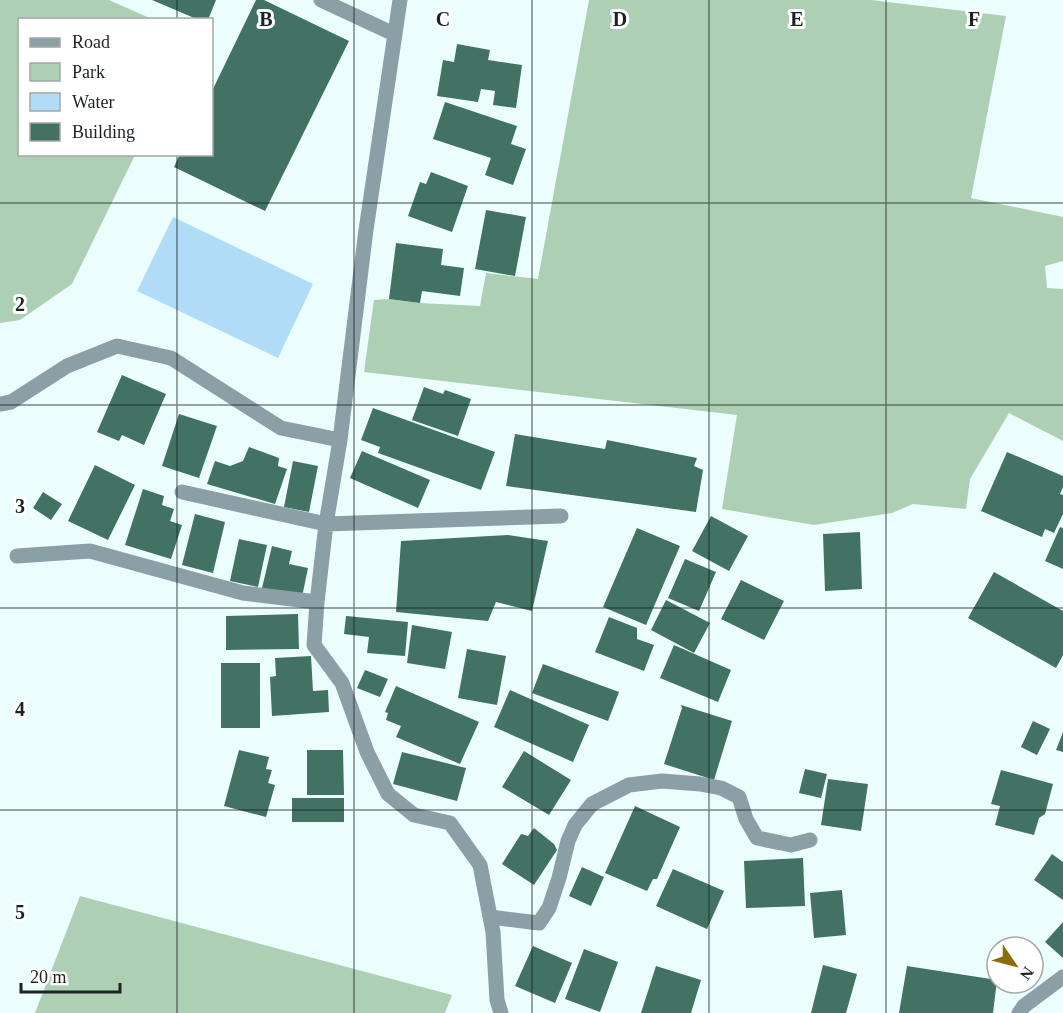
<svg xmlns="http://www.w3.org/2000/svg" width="1063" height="1013" font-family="Georgia,serif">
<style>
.green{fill:#add0b5}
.water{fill:#b0dcf7}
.building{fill:#417264}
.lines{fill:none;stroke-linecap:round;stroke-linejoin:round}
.minor{stroke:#8aa0a6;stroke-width:15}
.grid{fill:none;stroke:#1b2222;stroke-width:1.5;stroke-opacity:0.55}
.grid-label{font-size:20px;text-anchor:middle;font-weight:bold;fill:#1b2222;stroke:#fff;stroke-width:6;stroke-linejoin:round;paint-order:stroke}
</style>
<rect width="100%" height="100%" fill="#ebfefd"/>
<!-- green -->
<path class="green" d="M0,0h109l43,19 -132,1v134l115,1 -63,129 -52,36 -20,3z
M589,0h282l135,16 -35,182 92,19v44l-18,5 2,22 16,1v152l-54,-28 -39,66 -4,30 -53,-5 -21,9 -78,12 -92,-16 15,-94 -373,-43 10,-72 15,-1 31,4 60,3 6,-33 52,6z
M80,896l372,99 -7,18h-410z"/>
<!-- water -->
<path class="water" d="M173,217l140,67 -35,74 -141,-67z"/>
<!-- building -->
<path class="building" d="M152,0h64l-8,20h-9z
M256,0h8l85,41 -84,170 -91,-44 6,-13h32v-63z
M457,44l33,6 -2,10 34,5 -6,43 -23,-3 2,-14 -14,-2 -3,13 -41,-6 6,-36 11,2z
M445,102l72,24 -6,18 15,5 -13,36 -28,-10 6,-17 -58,-19z
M431,172l37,14 -16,46 -44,-16 12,-34 6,2z
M486,210l40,7 -11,59 -40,-7z
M396,243l47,6 -2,16 23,3 -4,28 -38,-5 -2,12 -31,-4z
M122,375l44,19 -22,51 -22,-10 -3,6 -22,-9z
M424,387l19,7 2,-4 26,9 -13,37 -46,-16z
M373,408l122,44 -14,38 -103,-37 2,-6 -19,-7z
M179,414l38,12 -18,52 -37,-12z
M515,434l90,15 2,-9 90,18 -3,8 9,4 -7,42 -190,-26z
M249,447l30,11 -1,8 9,3 -12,35 -68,-20 8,-23 15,5 13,-5z
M362,451l68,29 -12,28 -68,-30z
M1007,452l56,24v11l-3,7 3,1v19l-9,19 -9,-4 -3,8 -61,-26z
M293,461l25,5 -9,46 -25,-5z
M95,465l40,20 -27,55 -40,-19z
M143,489l21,7 -2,9 12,4 -4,12 12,4 -11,34 -46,-14z
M43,492l19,12 -11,16 -18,-12z
M195,514l30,8 -12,51 -31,-8z
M711,516l37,20 -19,35 -37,-20z
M1060,527l3,1v41l-18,-8z
M637,528l43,18 -34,79 -43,-18z
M860,532l2,57 -37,2 -2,-57z
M508,535l40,6 -16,70 -36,-9 -8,19 -92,-9 5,-71z
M239,539l28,6 -9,42 -28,-6z
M272,546l20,5 -3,13 19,4 -6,29 -40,-9z
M685,559l31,13 -17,39 -31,-13z
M994,572l69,39v44l-7,13 -88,-50z
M741,580l43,21 -20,39 -43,-21z
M666,600l44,23 -16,30 -43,-23z
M298,614l1,35 -73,1v-34z
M346,616l62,6 -3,34 -38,-3 2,-16 -25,-3z
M609,617l28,11v11l17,6 -10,26 -49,-19z
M412,625l40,7 -7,37 -38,-6z
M674,645l57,25 -13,32 -58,-24z
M467,649l39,7 -9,49 -39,-7z
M311,656l2,35 15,-1 1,22 -57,4 -2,-39 6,-1 -1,-18z
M221,663h39v65h-39z
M543,664l76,28 -11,29 -76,-28z
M365,670l23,9 -8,18 -23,-9z
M396,686l83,36 -19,42 -64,-27 5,-11 -15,-6 2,-7 -3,-1z
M510,690l79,35 -16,37 -79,-35z
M681,705l51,16 -18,59 -50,-16 18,-56z
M1033,721l17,8 -13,26 -16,-8z
M1063,732v20l-7,-2z
M239,750l30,7 -3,12 6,1 -4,13 7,2 -9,32 -42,-11z
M307,750h36l1,45h-37z
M524,751l47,29 -22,35 -47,-28z
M402,752l64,16 -9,33 -64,-17z
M805,769l22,5 -6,24 -22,-5z
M1001,770l52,14 -8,30 -6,4 -5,17 -39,-10 5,-19 -9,-2z
M828,779l40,5 -7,47 -40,-6z
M292,798h52v24h-52z
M635,806l45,21 -23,52h-4l-6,12 -42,-18z
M534,828l20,16 3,6 -23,35 -32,-21 19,-30 7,2z
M1052,854l11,8v38l-29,-20z
M803,858l2,48 -59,2 -2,-47z
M582,867l22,10 -13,29 -22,-10z
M673,869l51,22 -17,38 -51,-23z
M842,890l4,45 -32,3 -4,-45z
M1063,922v36l-18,-16z
M533,946l39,17 -17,40 -40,-17z
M584,949l34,13 -18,50 -35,-13z
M823,965l34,9 -11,39h-35z
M656,966l45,14 -10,33h-50z
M907,966l90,14 -4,33h-94z"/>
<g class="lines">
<!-- minor -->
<path class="minor" d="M321,0l73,34
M400,0l-34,230 -26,210 -14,84 -9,78 -3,43 28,38 25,69 21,42 26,21 36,8 30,42 13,67 4,68 4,13
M0,404l11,-2 56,-36 50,-20 54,12 110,70 59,12
M182,492l144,32 235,-8
M17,556l73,-5 153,42 74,9
M490,917l49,6 10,-15 10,-30 9,-37 7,-16 17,-21 37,-19 33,-4 38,3 21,4 18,9 7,22 11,19 34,7 19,-5
M1019,1013l5,-7 39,-29"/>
</g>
<!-- grid -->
<path class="grid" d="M177,0v20M354,0v1013M532,0v1013M709,0v1013M886,0v1013M177,154v859M0,203h1063M0,405h1063M0,608h1063M0,810h1063"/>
<g class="grid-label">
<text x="266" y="26">B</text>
<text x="443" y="26">C</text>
<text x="620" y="26">D</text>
<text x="797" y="26">E</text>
<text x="974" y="26">F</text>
<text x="20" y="311">2</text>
<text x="20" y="513">3</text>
<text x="20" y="716">4</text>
<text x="20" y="919">5</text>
</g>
<!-- legend -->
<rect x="18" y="18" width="195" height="138" fill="#ffffff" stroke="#a4a7a7" stroke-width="1.5"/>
<rect x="30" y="38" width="30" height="9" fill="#8aa0a6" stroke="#a4a7a7" stroke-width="1.5"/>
<text x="72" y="48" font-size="18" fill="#1b2222">Road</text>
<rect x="30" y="63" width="30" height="18" fill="#add0b5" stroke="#a4a7a7" stroke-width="1.5"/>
<text x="72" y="78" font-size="18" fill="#1b2222">Park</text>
<rect x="30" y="93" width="30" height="18" fill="#b0dcf7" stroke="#a4a7a7" stroke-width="1.5"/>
<text x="72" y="108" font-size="18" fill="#1b2222">Water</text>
<rect x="30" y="123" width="30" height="18" fill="#417264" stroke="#a4a7a7" stroke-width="1.5"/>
<text x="72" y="138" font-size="18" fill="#1b2222">Building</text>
<!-- north arrow -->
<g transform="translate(1015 965) rotate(125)"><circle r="28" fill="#ffffff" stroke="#a4a7a7" stroke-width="1.5"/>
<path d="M0-4.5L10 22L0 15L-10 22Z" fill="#8a6d0d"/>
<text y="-9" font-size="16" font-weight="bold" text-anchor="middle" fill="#1b2222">N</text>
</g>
<!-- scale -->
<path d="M21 983v9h99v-9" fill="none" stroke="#1b2222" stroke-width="3"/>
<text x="30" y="983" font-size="18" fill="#1b2222" stroke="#ffffff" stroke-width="4.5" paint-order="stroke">20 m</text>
</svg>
